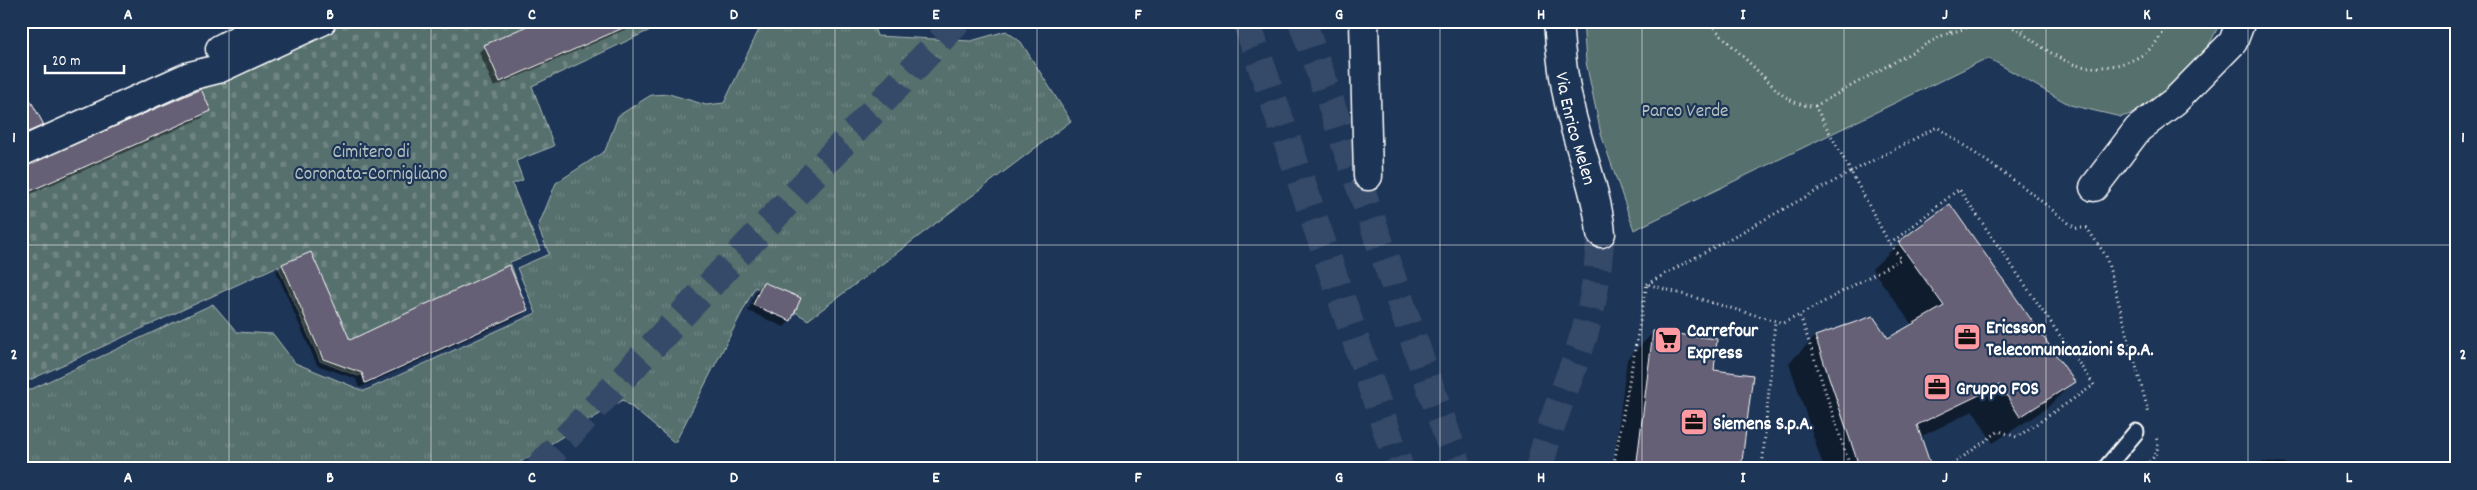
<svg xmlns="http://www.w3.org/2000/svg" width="2477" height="490" font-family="Dekko,sans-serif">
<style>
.grass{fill:url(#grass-tufts);stroke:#aab8b6}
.cemetery{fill:url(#cemetery-stones);stroke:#aab8b6}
.park{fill:#56706d;stroke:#aab8b6}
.shadow{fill:#0007}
.building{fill:#656075;stroke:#fff}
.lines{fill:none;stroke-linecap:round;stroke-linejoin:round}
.tertiary-tunnel{stroke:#344968;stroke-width:28;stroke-dasharray:28 14;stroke-linecap:butt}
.primary-tunnel{stroke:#344968;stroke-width:28;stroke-dasharray:28 14;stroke-linecap:butt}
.motorway-tunnel{stroke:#344968;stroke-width:28;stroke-dasharray:28 14;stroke-linecap:butt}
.service-casing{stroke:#fff;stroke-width:19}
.minor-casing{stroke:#fff;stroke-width:31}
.tertiary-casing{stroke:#fff;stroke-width:31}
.path{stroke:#fff;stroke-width:3;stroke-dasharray:1 4;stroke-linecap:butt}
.service{stroke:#1d3557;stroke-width:15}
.minor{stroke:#1d3557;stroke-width:28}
.tertiary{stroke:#1d3557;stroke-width:28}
.grid{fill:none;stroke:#fff;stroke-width:1;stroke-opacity:0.55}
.labels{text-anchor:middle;stroke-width:4.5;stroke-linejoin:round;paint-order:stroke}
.park-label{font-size:19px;fill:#b3bfbd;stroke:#1d3557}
.street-label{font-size:19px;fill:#fff;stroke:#1d3557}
.poi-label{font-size:19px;font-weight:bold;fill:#fff;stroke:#1d3557;text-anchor:start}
.neatline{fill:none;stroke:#fff;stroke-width:2}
.grid-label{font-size:16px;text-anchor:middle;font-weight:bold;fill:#fff}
</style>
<defs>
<pattern id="grass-tufts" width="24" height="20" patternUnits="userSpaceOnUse" patternTransform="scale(1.25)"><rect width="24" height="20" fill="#56706d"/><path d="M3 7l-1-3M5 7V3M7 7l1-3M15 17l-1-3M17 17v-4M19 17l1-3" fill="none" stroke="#6f8583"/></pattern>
<pattern id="cemetery-stones" width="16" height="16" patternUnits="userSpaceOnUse" patternTransform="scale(1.25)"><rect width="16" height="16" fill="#56706d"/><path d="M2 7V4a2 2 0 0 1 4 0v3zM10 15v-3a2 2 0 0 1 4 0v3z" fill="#6f8583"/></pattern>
</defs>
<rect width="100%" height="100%" fill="#1d3557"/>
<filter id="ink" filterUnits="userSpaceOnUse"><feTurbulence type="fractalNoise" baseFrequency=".02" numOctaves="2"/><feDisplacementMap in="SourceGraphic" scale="10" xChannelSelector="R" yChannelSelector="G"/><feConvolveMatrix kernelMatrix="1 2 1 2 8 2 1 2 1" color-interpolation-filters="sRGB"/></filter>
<g filter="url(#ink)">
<!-- grass -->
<path class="grass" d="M763,21h109l5,15 94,5 35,-10 15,11 50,79 -263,199 -53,-33 -80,156 -52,-43 -114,69h-437l-40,-6 -11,5v-74l192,-90 24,28 36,2 22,29 69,28 172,-78 -19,-45 32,-14 -11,-27 18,-44 49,-32 13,-35 33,-21 18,-1 37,11 18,-2z"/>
<!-- cemetery -->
<path class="cemetery" d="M342,21h327l-137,65 22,60 -38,15 7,19 -11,4 28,66 -30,12 14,40 -166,74 -38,-15 -42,-95 -257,118v-219z"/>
<!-- park -->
<path class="park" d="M1583,21h638l-14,28 -57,59 -29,9 -51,-12 -80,-46 -9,2 -347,169 -33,-96 -15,-72z"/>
<!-- shadow -->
<path class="shadow" d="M541,21h104l-151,66 -15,-35 6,-6z
M2305,21h27l-7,7z
M21,99l21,25 -7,8 -14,6z
M209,110l-7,8 -181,80v-30z
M1899,243l174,139 -26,26 -54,35 -20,-32 -53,26 11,32h-107l-35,-106 26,-26 72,3 25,-15 -40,-56z
M283,265l67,77 177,-32 -7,6 -161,72 -3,-9 -39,-14 -41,-94z
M763,283l27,38 -6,6 -36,-16 9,-22z
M1654,332l58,39 28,98h-127l14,-110z
M2263,462l37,3 -1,4h-43z"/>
<!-- building -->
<path class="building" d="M538,21h101l-139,61 -16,-37z
M21,83l23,42 -23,10z
M201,89l10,22 -190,84v-28z
M1950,204l125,178 -55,35 -20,-32 -83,40 15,44h-72l-45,-133 58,-20 15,22 56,-32 -46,-64z
M311,252l39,88 159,-75 19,45 -163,73 -3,-10 -39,-14 -41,-95z
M763,282l38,16 -10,23 -38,-16z
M1653,331l64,8 -3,31 39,5 -12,94h-105z"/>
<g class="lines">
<!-- tertiary-tunnel -->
<path class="tertiary-tunnel" d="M1539,469c11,-49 33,-93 47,-141 9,-31 12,-62 15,-95"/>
<!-- primary-tunnel -->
<path class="primary-tunnel" d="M537,469l421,-448"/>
<!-- motorway-tunnel -->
<path class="motorway-tunnel" d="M1246,21l154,448
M1302,21l157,448"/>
<!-- service casing -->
<g class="service-casing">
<path id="service" d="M2105,469l31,-37"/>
</g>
<!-- minor casing -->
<g class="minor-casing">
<path id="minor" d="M1364,21l4,155
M220,49l53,-28
M21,152l169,-76 28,-7 104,-48
M2094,187l44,-58 37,-28 58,-59 8,-21"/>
</g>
<!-- tertiary casing -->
<g class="tertiary-casing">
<g id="tertiary">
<path id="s1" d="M1558,21c2,32 6,62 13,92 10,41 26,79 30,120"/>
</g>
</g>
<!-- path -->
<path class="path" d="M1707,21l73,72c11,8 20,13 35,13l36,66 86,-45 84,58 54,43h12l19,28 43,158
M1948,21l3,11
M2000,21c24,10 42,29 66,40 22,12 65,6 84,-12 8,-7 14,-19 20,-28
M2018,21l7,13
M1815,106l126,-70 47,-15
M1890,244l69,-55 135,196 -77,52 -18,-6 -47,34 1,4
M1647,284l204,-112 37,69 13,18 -101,56 51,154
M1613,469l34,-185 136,39 17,-8
M1762,469l13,-148
M2142,469c11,-11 19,-16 14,-32"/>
<!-- service -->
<use href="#service" class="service"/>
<!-- minor -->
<use href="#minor" class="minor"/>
<!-- tertiary -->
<use href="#tertiary" class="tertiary"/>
</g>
</g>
<!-- grid -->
<path class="grid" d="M229,21v448M431,21v448M633,21v448M835,21v448M1037,21v448M1238,21v448M1440,21v448M1642,21v448M1844,21v448M2046,21v448M2248,21v448M21,245h2435"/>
<!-- icons -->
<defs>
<g id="office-square" transform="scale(1.4375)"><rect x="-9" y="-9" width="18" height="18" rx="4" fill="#ff9aa2" stroke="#1d3557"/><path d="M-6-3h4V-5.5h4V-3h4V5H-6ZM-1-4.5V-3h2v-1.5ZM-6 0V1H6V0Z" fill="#111"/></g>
<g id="supermarket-square" transform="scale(1.4375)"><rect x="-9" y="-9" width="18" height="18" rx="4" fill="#ff9aa2" stroke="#1d3557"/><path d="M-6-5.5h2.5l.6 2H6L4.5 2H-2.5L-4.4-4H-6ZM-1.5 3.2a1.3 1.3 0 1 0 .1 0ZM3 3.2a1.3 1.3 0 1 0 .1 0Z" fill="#111"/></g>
</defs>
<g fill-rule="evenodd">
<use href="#office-square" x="1967" y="337"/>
<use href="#supermarket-square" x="1668" y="340"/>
<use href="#office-square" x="1937" y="387"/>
<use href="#office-square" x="1694" y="422"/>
</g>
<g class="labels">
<!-- park labels -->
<g class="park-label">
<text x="1685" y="116">Parco Verde</text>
<text x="371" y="157">Cimitero di<tspan x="371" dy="22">Coronata-Cornigliano</tspan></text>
</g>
<!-- street labels -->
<g class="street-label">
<text dy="7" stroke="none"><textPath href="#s1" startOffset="109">Via Enrico Melen</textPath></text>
</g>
<!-- poi labels -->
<g class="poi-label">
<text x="1986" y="333">Ericsson<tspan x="1986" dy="22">Telecomunicazioni S.p.A.</tspan></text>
<text x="1687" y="336">Carrefour<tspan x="1687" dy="22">Express</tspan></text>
<text x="1956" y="394">Gruppo FOS</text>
<text x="1713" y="429">Siemens S.p.A.</text>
</g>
</g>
<!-- margin -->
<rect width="2477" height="490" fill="none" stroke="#1d3557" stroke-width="55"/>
<!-- scale -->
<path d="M45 65v8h79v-8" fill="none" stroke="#ffffff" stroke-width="2.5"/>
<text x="52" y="65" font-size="15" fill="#ffffff" stroke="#1d3557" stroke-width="4" paint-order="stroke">20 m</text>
<rect x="28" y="28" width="2422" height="434" class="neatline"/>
<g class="grid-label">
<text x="128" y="19">A</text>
<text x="330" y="19">B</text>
<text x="532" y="19">C</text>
<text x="734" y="19">D</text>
<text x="936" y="19">E</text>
<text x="1138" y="19">F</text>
<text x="1339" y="19">G</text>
<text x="1541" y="19">H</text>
<text x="1743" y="19">I</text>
<text x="1945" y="19">J</text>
<text x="2147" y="19">K</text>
<text x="2349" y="19">L</text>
<text x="14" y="142">1</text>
<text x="2463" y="142">1</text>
<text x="14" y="359">2</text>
<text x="2463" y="359">2</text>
<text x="128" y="482">A</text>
<text x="330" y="482">B</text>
<text x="532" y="482">C</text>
<text x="734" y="482">D</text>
<text x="936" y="482">E</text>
<text x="1138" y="482">F</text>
<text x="1339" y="482">G</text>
<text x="1541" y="482">H</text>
<text x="1743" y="482">I</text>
<text x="1945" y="482">J</text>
<text x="2147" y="482">K</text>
<text x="2349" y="482">L</text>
</g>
</svg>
